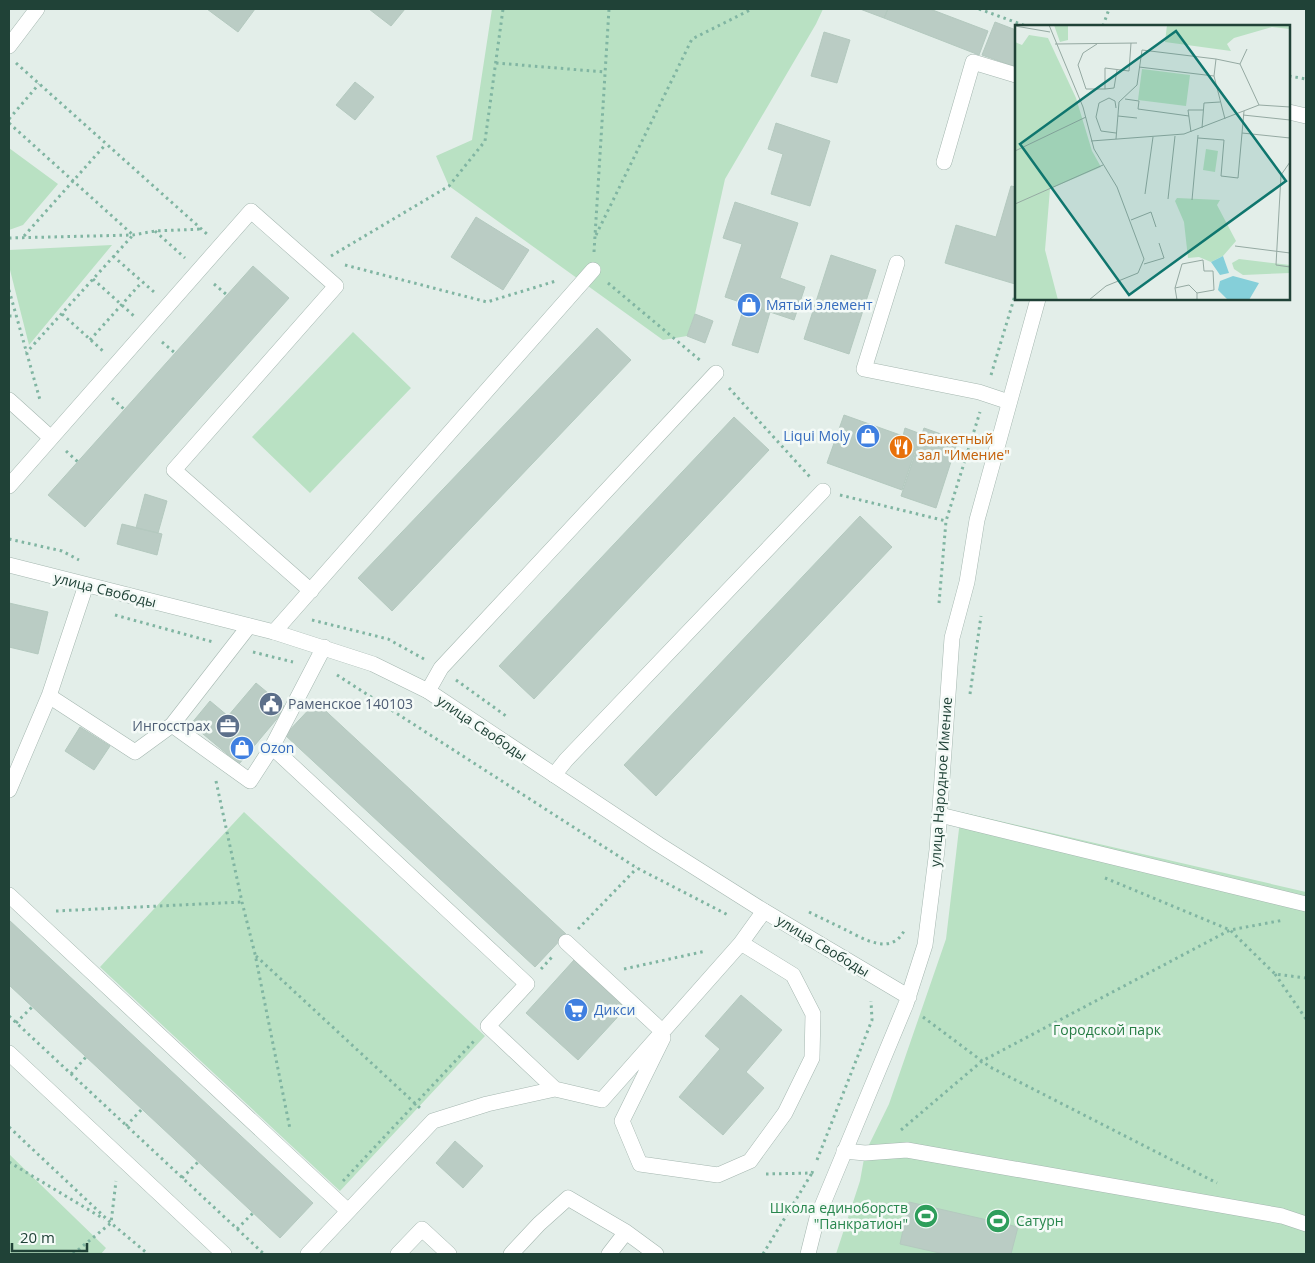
<svg xmlns="http://www.w3.org/2000/svg" width="1315" height="1263" font-family="'Open Sans',sans-serif">
<style>
.green{fill:#b9e1c3}
.building{fill:#baccc4;stroke:#b4c9bf}
.lines{fill:none;stroke-linecap:round;stroke-linejoin:round}
.service-casing{stroke:#a5b7b0;stroke-width:16}
.tertiary-casing{stroke:#a5b7b0;stroke-width:16}
.path{stroke:#80b5a2;stroke-width:3;stroke-dasharray:2.5 4;stroke-linecap:butt}
.service{stroke:#fff;stroke-width:15}
.tertiary{stroke:#fff;stroke-width:15}
.labels{text-anchor:middle;stroke-width:5;stroke-linejoin:round;paint-order:stroke}
.shop-label{font-size:14px;fill:#366cbe;stroke:#f4faf7;text-anchor:start}
.food-label{font-size:14px;fill:#c56008;stroke:#f4faf7;text-anchor:start}
.street-label{font-size:14px;fill:#204237;stroke:#f4faf7}
.service-label{font-size:14px;fill:#4e5e75;stroke:#f4faf7;text-anchor:start}
.park-label{font-size:14px;fill:#267d44;stroke:#f4faf7}
.leisure-label{font-size:14px;fill:#27864d;stroke:#f4faf7;text-anchor:end}
.inset-road{fill:none;stroke:#95a9a2;stroke-width:1}
.view{fill:#0f766e;fill-opacity:0.15;stroke:#0f766e;stroke-width:2.5}
.inset-edge{fill:none;stroke:#204237;stroke-width:2.5}
</style>
<rect width="100%" height="100%" fill="#e3eee9"/>
<!-- green -->
<path class="green" d="M492,9h331l-7,15 -91,155 -30,135 -8,22 -24,4 -214,-154 -13,-30 36,-16z
M9,148l49,36 -35,41 -14,5z
M112,245l-83,100 -20,-79v-16z
M353,332l58,56 -101,105 -58,-56z
M244,812l241,224 -145,155 -240,-224z
M961,812l345,80v362h-470l24,-73 5,-28 24,-49 57,-165z
M9,1154l97,94 -5,6h-92z"/>
<!-- building -->
<path class="building" d="M207,9h48l-17,23z
M369,9h36l-14,17z
M860,9h28l-4,9z
M888,9h42l58,22 -9,24 -95,-37z
M995,22l21,8v37l-34,-12z
M824,32l26,8 -13,43 -26,-7z
M355,82l19,15 -19,23 -19,-15z
M776,123l54,18 -20,65 -39,-12 12,-40 -15,-5z
M1011,186l5,1v91l-1,6 -70,-21 11,-38 40,12z
M735,202l63,21 -18,55 25,9 -11,33 -69,-23 17,-53 -19,-6z
M476,217l53,33 -26,40 -52,-33z
M831,255l45,15 -27,84 -45,-15z
M253,266l36,32 -204,229 -37,-32z
M745,304l25,8 -12,41 -26,-8z
M695,314l18,7 -8,22 -18,-7z
M597,328l34,32 -239,251 -34,-33z
M844,415l59,21 2,-8 16,6 -19,56 -75,-27z
M734,417l35,33 -235,249 -35,-33z
M924,428l34,12 -22,68 -35,-12z
M145,494l22,7 -9,32 -22,-5z
M860,516l32,31 -236,249 -32,-31z
M122,524l40,10 -5,21 -40,-11z
M9,603l39,9 -10,42 -29,-7z
M256,683l30,25 -47,56 -48,-40 19,-23 18,15z
M316,702l250,232 -31,33 -250,-232z
M80,727l30,19 -16,24 -29,-19z
M9,920l304,283 -33,35 -271,-253z
M574,960l52,48 -48,52 -52,-47z
M741,995l41,35 -36,42 18,16 -41,47 -44,-38 41,-48 -15,-13z
M455,1141l28,25 -20,22 -27,-25z
M909,1202l109,25 -7,27h-67l-44,-10z"/>
<g class="lines">
<!-- service casing -->
<g class="service-casing">
<path id="service" d="M9,46l28,-37
M944,162l29,-100 43,13
M897,263l-33,106 115,23 30,10
M9,400l42,38
M9,486l242,-275 85,75 -162,184 137,121
M274,632l319,-362
M428,691l13,-23 275,-295
M49,696l86,56 37,-27 77,-99
M172,725l78,56 22,-34 52,-100
M272,747l255,237 -39,42 67,63
M554,775l12,-15 257,-269
M9,790l40,-94 37,-111
M940,815l366,89
M9,895l339,316
M566,942l96,89
M663,1038l-41,83 18,43 78,11 32,-14 35,-48 27,-55 1,-44 -20,-39 -52,-32
M9,1053l215,201
M844,1151l21,2 42,-3 375,66 24,8
M308,1254l125,-133 54,-17 68,-15 47,11 139,-157 23,-32
M398,1254l24,-25 27,25
M511,1254l28,-30 29,-26 58,34
M609,1254l17,-22 30,22"/>
</g>
<!-- tertiary casing -->
<g class="tertiary-casing">
<path id="tertiary" d="M1289,112l17,4
M9,565l265,67 99,32 55,27 230,153 106,67 145,86
M808,1254l9,-36 89,-214 19,-59 12,-95 15,-212 15,-56 10,-62 61,-221"/>
</g>
<!-- path -->
<path class="path" d="M979,9l47,17
M1103,26l6,-17
M16,63l191,171
M496,63l109,9
M1289,76l17,3
M9,119l30,-35
M9,123l124,112 -107,118
M155,231l30,27
M596,235l96,-196 60,-30
M24,236l82,-92
M9,238l124,-3 22,-4 47,-2
M594,252l15,-243
M113,256l41,36
M331,256l118,-70 36,-45 18,-132
M345,265l142,37 69,-21
M93,279l41,37
M608,283l93,78
M214,284l13,11
M9,290l31,110
M62,314l41,37
M9,316h7
M90,340l52,-58
M162,342l13,11
M991,375l25,-83
M729,388l81,89
M112,398l13,12
M66,451l12,11
M840,495l106,26
M9,539l53,12 17,9
M939,603l7,-82 34,-109
M115,615l98,27
M312,620l76,19 36,20
M253,652l40,10
M337,675l300,193 93,48
M456,680l50,36
M970,694l11,-78
M216,781l26,121 13,52 35,175
M1105,878l125,52 45,44 31,4
M56,911l186,-9
M809,912c12,6 23,11 35,17 20,10 48,28 61,0
M578,929l59,-61
M256,956l164,152
M541,969l11,-12
M624,969l82,-18
M1275,974l31,45
M9,1016l255,238
M923,1017l67,50 227,116
M16,1023l16,-16
M71,1074l15,-17
M126,1126l16,-17
M9,1127l102,96 37,31
M901,1130l81,-69 248,-131 54,-10
M817,1160l55,-140 -1,-19
M9,1162l95,57
M766,1174l46,-1 1,-3
M182,1178l16,-16
M343,1181l132,-141
M237,1229l16,-16
M73,1254l38,-31 5,-42
M763,1254l49,-81"/>
<!-- service -->
<use href="#service" class="service"/>
<!-- tertiary -->
<use href="#tertiary" class="tertiary"/>
</g>
<!-- icons -->
<defs>
<g id="shop-disc" transform="scale(1.25)"><circle r="9.5" fill="#3f7fe0" stroke="#f4faf7"/><path d="M-5-2.5h2.3a2.7 3.5 0 0 1 5.4 0H5L5.5 6h-11ZM-1.5-2.5h3a1.5 2.3 0 0 0-3 0Z" fill="#fff"/></g>
<g id="restaurant-disc" transform="scale(1.25)"><circle r="9.5" fill="#e8710a" stroke="#f4faf7"/><path d="M-5-6h1v4h1v-4h1v4h1v-4h1v5L-1.5 .5V6h-2V.5L-5-1ZM5-6V6H3V1.5H1.5Q1.5-4 5-6Z" fill="#fff"/></g>
<g id="civic-disc" transform="scale(1.25)"><circle r="9.5" fill="#5c6f8a" stroke="#f4faf7"/><path d="M-.6-6.5H3V-4.5H.6V-3L4-1V1h2V6H-6V1h2V-1L-.6-3ZM-1.2 2.5V6h2.4V2.5Z" fill="#fff"/></g>
<g id="office-disc" transform="scale(1.25)"><circle r="9.5" fill="#5c6f8a" stroke="#f4faf7"/><path d="M-6-3h4V-5.5h4V-3h4V5H-6ZM-1-4.5V-3h2v-1.5ZM-6 0V1H6V0Z" fill="#fff"/></g>
<g id="supermarket-disc" transform="scale(1.25)"><circle r="9.5" fill="#3f7fe0" stroke="#f4faf7"/><path d="M-6-5.5h2.5l.6 2H6L4.5 2H-2.5L-4.4-4H-6ZM-1.5 3.2a1.3 1.3 0 1 0 .1 0ZM3 3.2a1.3 1.3 0 1 0 .1 0Z" fill="#fff"/></g>
<g id="stadium-disc" transform="scale(1.25)"><circle r="9.5" fill="#2e9e5b" stroke="#f4faf7"/><path d="M0-5a6.5 5 0 1 0 0 10a6.5 5 0 1 0 0-10ZM-3.5-1.8h7v3.6h-7Z" fill="#fff"/></g>
</defs>
<g fill-rule="evenodd">
<use href="#shop-disc" x="749" y="305"/>
<use href="#shop-disc" x="868" y="436"/>
<use href="#restaurant-disc" x="901" y="447"/>
<use href="#civic-disc" x="271" y="704"/>
<use href="#office-disc" x="228" y="726"/>
<use href="#shop-disc" x="242" y="748"/>
<use href="#supermarket-disc" x="576" y="1010"/>
<use href="#stadium-disc" x="926" y="1216"/>
<use href="#stadium-disc" x="998" y="1221"/>
</g>
<g class="labels">
<!-- shop labels -->
<g class="shop-label">
<text x="766" y="310">Мятый элемент</text>
<text x="850" y="441" text-anchor="end">Liqui Moly</text>
<text x="260" y="753">Ozon</text>
<text x="594" y="1015">Дикси</text>
</g>
<!-- food labels -->
<g class="food-label">
<text x="918" y="444">Банкетный<tspan x="918" dy="16">зал "Имение"</tspan></text>
</g>
<!-- street labels -->
<g class="street-label">
<text transform="translate(105 590) rotate(14)" y="5">улица Свободы</text>
<text transform="translate(482 728) rotate(34)" y="5">улица Свободы</text>
<text transform="translate(941 782) rotate(-86)" y="5">улица Народное Имение</text>
<text transform="translate(823 946) rotate(31)" y="5">улица Свободы</text>
</g>
<!-- service labels -->
<g class="service-label">
<text x="288" y="709">Раменское 140103</text>
<text x="210" y="731" text-anchor="end">Ингосстрах</text>
</g>
<!-- park labels -->
<g class="park-label">
<text x="1107" y="1035">Городской парк</text>
</g>
<!-- leisure labels -->
<g class="leisure-label">
<text x="908" y="1213">Школа единоборств<tspan x="908" dy="16">"Панкратион"</tspan></text>
<text x="1016" y="1226" text-anchor="start">Сатурн</text>
</g>
</g>
<!-- overview -->
<g transform="translate(1015 25)">
<rect width="275" height="275" fill="#e3eee9"/>
<path d="M39,0h14v15l-8,2zM152,0h123v4l-18,-2 -38,11 -7,6 4,7 -66,-9zM14,10l19,3 28,60 16,53 9,16 -51,22 -5,61 13,50h-43v-258l7,3zM127,44l48,6 -4,31 -48,-6zM191,124l12,2 -3,21 -12,-2zM162,173l43,2 -3,5 19,36 -13,15 -12,6 -12,-5 -11,1 -4,-36 -9,-21zM224,234l51,6v8l-47,2 -9,-6 -2,-6z" fill="#b9e1c3"/>
<path d="M208,231l6,17 -9,2 -9,-13zM218,251l26,7 -10,17h-21l-10,-10 2,-9z" fill="#85cfd9"/>
<path class="inset-road" d="M34,0l34,82 11,42 23,38 27,72 -6,14 -32,13 -17,14M0,1l35,6M40,19l82,-1M82,19l-14,9 -5,12 8,24h19v-21l24,3 2,-28M232,24l-7,15 19,41M201,34l24,5M124,42l75,9M90,64l9,-1 3,-18M110,74l14,2 -1,8 51,7M101,83l-1,-7 -6,-3 -10,5 -3,14 5,14 15,2M228,90l47,5M103,91l19,2M187,103l2,-25 16,-1M176,107l-3,-22h15M227,108l48,5M183,113l26,2 -3,36 17,2 6,-67M101,114l3,-37 18,-17 5,-35 74,9 -2,17 11,43M76,116l93,-7 75,-29 31,2M0,126l71,-34M275,137l-9,13 -5,90 14,2M130,169l8,-57M153,174l7,-63M177,175l6,-65M0,179l88,-39M116,195l20,-8 5,15M220,221l55,7M129,239l20,-6 -5,-15M160,263l14,-3 8,8M162,275l-2,-12 7,-24 21,-4 1,11h9l1,19 -17,3v7"/>
<path class="view" d="M161,6l110,150 -157,114 -109,-151z"/>
<rect width="275" height="275" class="inset-edge"/>
</g>
<!-- border -->
<rect width="1315" height="1263" fill="none" stroke="#204237" stroke-width="20"/>
<!-- scale -->
<path d="M12 1243v8h75v-8" fill="none" stroke="#204237" stroke-width="2.5"/>
<text x="20" y="1243" font-size="15" fill="#204237" stroke="#f4faf7" stroke-width="4" paint-order="stroke">20 m</text>
</svg>
